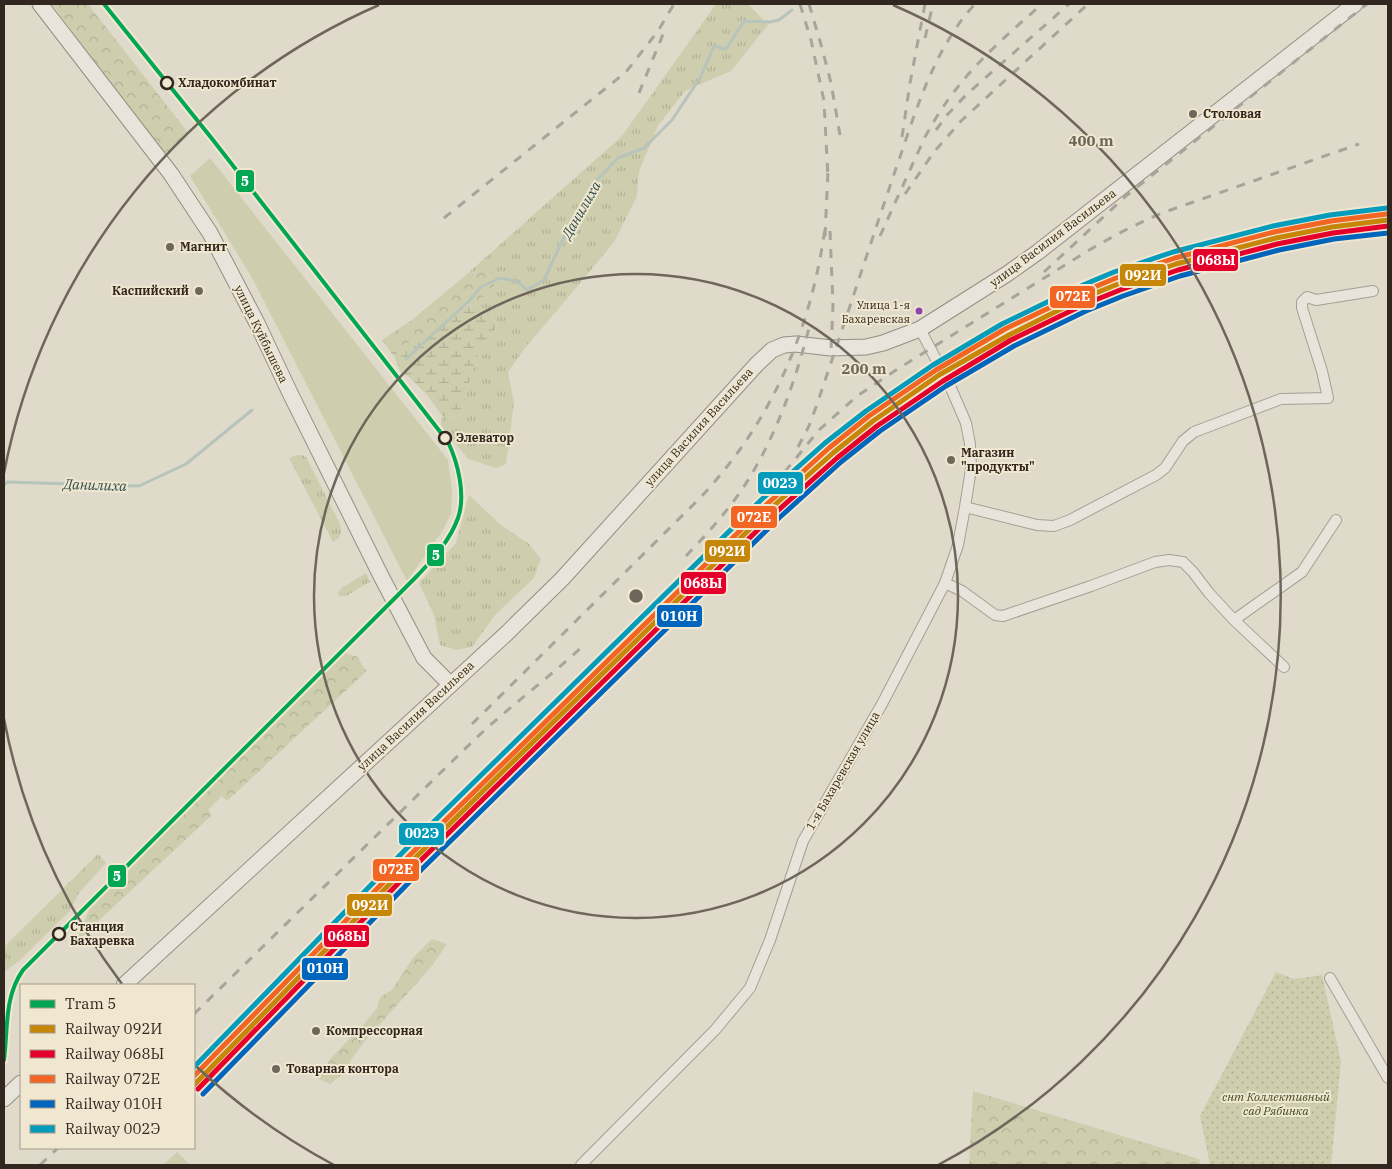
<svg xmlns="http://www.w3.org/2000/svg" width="1392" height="1169" font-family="'IBM Plex Serif',serif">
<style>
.grass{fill:url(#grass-tufts)}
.forest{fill:url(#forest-crowns)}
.wetland{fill:url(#wetland-marsh)}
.park{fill:#ceceae}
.garden{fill:url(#garden-dots)}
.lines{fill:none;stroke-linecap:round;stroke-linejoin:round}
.stream{stroke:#b6c4bb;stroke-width:3}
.minor-casing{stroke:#a59f94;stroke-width:12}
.secondary-casing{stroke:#948e83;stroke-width:17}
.minor{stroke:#e8e4db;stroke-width:10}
.secondary{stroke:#e8e4db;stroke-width:15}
.rail{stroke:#a7a49c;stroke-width:3;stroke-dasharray:9 9;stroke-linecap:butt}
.rail-1-casing{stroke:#f0e7d0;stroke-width:9}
.rail-2-casing{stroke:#f0e7d0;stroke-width:9}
.rail-3-casing{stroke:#f0e7d0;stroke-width:9}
.rail-4-casing{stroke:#f0e7d0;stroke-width:9}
.rail-5-casing{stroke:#f0e7d0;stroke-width:9}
.rail-1{stroke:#c68608;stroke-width:5}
.rail-2{stroke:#e4002b;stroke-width:5}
.rail-3{stroke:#f26522;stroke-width:5}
.rail-4{stroke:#0065bd;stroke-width:5}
.rail-5{stroke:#059cbc;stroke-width:5}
.tram-1-casing{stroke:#f0e7d0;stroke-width:8}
.tram-1{stroke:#00a651;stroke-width:4}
.ring{fill:none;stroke:#6e665a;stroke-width:2.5}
.stop-dot{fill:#f0e7d0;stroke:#31271e;stroke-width:2.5}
.poi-dot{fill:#6e665a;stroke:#f0e7d0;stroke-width:2}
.bus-dot{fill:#8e44ad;stroke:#f0e7d0;stroke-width:2}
.labels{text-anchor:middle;stroke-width:4;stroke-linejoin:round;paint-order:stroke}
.bus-label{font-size:11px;fill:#31271e;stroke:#f0e7d0;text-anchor:end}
.stop-label{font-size:12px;font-weight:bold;fill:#31271e;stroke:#f0e7d0;text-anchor:start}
.poi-label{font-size:12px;font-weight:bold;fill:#31271e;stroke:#f0e7d0;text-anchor:start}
.street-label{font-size:12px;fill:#31271e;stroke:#f0e7d0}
.park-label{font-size:12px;font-style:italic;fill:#424b27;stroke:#f0e7d0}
.water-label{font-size:14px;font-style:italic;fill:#2e4f4d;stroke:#f0e7d0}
.centre{fill:#6e665a;stroke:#f0e7d0;stroke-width:2.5}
.ring-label{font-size:15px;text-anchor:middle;font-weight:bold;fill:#6e665a;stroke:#f0e7d0;stroke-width:4;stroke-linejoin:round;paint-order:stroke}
.line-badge{stroke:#f0e7d0;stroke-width:2}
.badge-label{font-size:14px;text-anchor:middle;font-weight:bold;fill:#fff}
</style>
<defs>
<pattern id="grass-tufts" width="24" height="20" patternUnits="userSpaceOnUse" patternTransform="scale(1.25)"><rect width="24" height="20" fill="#ceceae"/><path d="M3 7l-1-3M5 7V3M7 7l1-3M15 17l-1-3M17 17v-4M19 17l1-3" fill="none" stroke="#b1b195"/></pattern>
<pattern id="forest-crowns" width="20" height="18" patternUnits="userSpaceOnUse" patternTransform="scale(1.25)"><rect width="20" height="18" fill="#ceceae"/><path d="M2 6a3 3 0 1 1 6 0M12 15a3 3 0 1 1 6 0" fill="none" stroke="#b1b195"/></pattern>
<pattern id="wetland-marsh" width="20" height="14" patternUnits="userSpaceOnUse" patternTransform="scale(1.25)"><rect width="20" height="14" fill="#ceceae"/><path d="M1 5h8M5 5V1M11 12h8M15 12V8" fill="none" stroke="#b1b195"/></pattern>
<pattern id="garden-dots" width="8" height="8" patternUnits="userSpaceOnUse" patternTransform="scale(1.25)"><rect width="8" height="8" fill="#ceceae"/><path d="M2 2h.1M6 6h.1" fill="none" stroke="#b1b195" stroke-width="1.8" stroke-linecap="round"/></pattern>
</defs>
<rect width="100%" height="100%" fill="#e0daca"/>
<!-- grass -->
<path class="grass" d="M716,4h32l20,21 -37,46 -46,20 -27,35 -19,45 -2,25 -23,46 -48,58 -41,48 -17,24 6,31 -8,61 -10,4 -28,-9 -27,-34 1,-9 18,1 15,-56 23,-37 -9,-12 -13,-8 19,-19 -10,-15 -18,4 155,-138z
M296,455h5l5,2 34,67c2,8 2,14 -7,18l-44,-84z
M469,495l32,30 27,18 13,16 -7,19 -39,37 -23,32 -16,3 -16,-5 -6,-30 -15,-32 37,-40z
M366,573l4,9 -2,1 -22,13h-6l-2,-1v-3l5,-5z
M98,854l8,9 -27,30 -9,18 -51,50 -15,11v-25z
M177,1152l13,13h-27z"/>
<!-- forest -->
<path class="forest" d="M52,4h36l101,130 -18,17 -10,2z
M485,270l10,15 -19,19 -19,2 -30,25 -25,16 -7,11 -13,-18 31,-21 54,-45z
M345,653l13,4 5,10 4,4 -140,130 -5,-5 -14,14 4,5 -136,127 13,-32z
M432,939l15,5 -15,22 -67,75 -15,20v8l-20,15 -13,-6 16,-22 31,-32 13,-16 3,-11 12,-7 21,-32z
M973,1091l226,68 2,6h-232z"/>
<!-- wetland -->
<path class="wetland" d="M476,304l13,8 9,12 -23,37 -15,56 -18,-1 -14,-20 -18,-18 -10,-7 -5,-13 7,-11 25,-16 30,-25z"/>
<!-- park -->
<path class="park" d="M210,158l238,302 4,30 -1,24 -8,16 -36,51 -156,-305 -61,-100z"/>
<!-- garden -->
<path class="garden" d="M1276,972l18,7 28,-4 19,86 -10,104h-121l-10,-49z"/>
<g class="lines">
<!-- stream -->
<path class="stream" d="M406,359l63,-58 12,-14 19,-9 17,3 10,9 17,-10 21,-45 32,-55 21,-22 26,-10 28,-28 28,-42 14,-32 12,3 18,-28 26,1 9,-2 13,-10
M4,485l3,-3 132,4 47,-22 66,-54"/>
<!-- minor casing -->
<g class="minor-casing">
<path id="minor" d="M965,507l72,18 17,1 16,-6 86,-45 9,-7 18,-27 11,-9 87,-33 47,-1 -6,-27 -20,-63v-6l5,-5 9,3 57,-9
M945,583l17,8 33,24 8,1 88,-30 64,-24 14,-2 14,2 10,10 16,21 25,27 50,47
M1234,620l68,-48 34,-52
M1330,978l58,100
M581,1165l134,-135 35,-42 20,-48 33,-99 79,-137 63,-121 13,-38 7,-38 6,-38 -1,-25 -4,-21 -16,-37 -30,-57"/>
</g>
<!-- secondary casing -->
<g class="secondary-casing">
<path id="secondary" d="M40,4l131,170 39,59 47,90 33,70 91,183 43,82 26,26
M124,985l382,-351 56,-55 195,-215 15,-14 12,-5 12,-1 35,4 35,-1 17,-4 37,-14 87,-55 31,-22 317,-248
M4,1099l17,-16"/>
</g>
<!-- minor -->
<use href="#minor" class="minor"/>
<!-- secondary -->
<use href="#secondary" class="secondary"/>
<!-- rail -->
<path class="rail" d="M800,4l11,36 13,61 4,77
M809,4l13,44 9,35 9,52
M925,38l8,-34
M639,93l27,-66
M936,130l12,-16 19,-20 102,-90
M902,137l8,-54 15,-79
M905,194l29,-42 27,-31 127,-117
M444,218l182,-146 32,-41 16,-27
M830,231l3,74 -2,45
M825,236l3,-65
M880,236l44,-97c31,-59 69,-92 118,-135
M1044,272l82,-76 241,-192
M798,447l11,-21 7,-19c26,-76 51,-153 77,-230 21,-59 38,-125 82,-173
M726,540l30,-33 63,-77 38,-34 39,-26 190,-118c25,-15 50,-28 76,-39l197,-69
M686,556c20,-21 39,-42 55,-65 34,-51 54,-108 69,-167
M472,724l227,-225c72,-76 111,-166 126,-270
M194,1014l280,-274c35,-33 73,-61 108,-93
M40,1165l18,-17"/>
<!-- rail-1 casing -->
<g class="rail-1-casing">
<path id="rail-1" d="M194,1085l220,-226 356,-350 63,-56 40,-32 66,-46 70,-40 72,-36 37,-15 58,-20 100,-26 56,-11 56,-7"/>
</g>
<!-- rail-2 casing -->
<g class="rail-2-casing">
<path id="rail-2" d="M198,1089l220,-226 356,-349 63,-56 40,-32 66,-45 68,-41 72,-35 37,-15 58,-20 99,-26 56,-11 55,-7"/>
</g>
<!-- rail-3 casing -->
<g class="rail-3-casing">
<path id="rail-3" d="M194,1076l216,-221 356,-350 63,-57 40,-32 67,-46 69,-41 73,-35 38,-16 59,-20 99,-26 57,-11 56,-7"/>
</g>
<!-- rail-4 casing -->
<g class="rail-4-casing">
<path id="rail-4" d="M203,1094l220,-226 356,-350 62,-56 39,-31 66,-45 68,-40 72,-35 37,-15 57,-20 99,-26 55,-11 54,-6"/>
</g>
<!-- rail-5 casing -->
<g class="rail-5-casing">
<path id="rail-5" d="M194,1067l211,-217 356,-350 64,-57 41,-32 67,-46 69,-41 74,-36 38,-16 59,-20 100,-26 57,-11 57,-7"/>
</g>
<!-- rail-1 -->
<use href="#rail-1" class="rail-1"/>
<!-- rail-2 -->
<use href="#rail-2" class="rail-2"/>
<!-- rail-3 -->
<use href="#rail-3" class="rail-3"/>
<!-- rail-4 -->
<use href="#rail-4" class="rail-4"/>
<!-- rail-5 -->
<use href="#rail-5" class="rail-5"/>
<!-- tram-1 casing -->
<g class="tram-1-casing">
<path id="tram-1" d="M4,1060c4,-31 0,-63 19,-90l395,-395c16,-17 32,-35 40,-57 8,-23 0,-55 -10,-76l-235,-302 -109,-136"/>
</g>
<!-- tram-1 -->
<use href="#tram-1" class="tram-1"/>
</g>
<!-- distance rings -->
<g class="ring">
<circle cx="636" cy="596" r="322"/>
<path d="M334 1165A644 644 0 0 1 197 1067M122 984A644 644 0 0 1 4 719M4 473A644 644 0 0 1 379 5M893 5A644 644 0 0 1 938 1165"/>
</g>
<!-- markers -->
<g class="stop-dot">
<circle cx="167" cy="83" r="6"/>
<circle cx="445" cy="438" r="6"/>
<circle cx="59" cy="934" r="6"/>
</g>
<g class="poi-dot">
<circle cx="1193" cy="114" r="5"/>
<circle cx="170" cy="247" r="5"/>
<circle cx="199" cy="291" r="5"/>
<circle cx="951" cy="460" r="5"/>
<circle cx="316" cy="1031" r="5"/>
<circle cx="276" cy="1069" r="5"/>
</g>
<circle class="bus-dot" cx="919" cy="311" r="4.5"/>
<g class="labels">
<!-- bus labels -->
<g class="bus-label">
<text x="910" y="309">Улица 1-я<tspan x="910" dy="14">Бахаревская</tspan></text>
</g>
<!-- stop labels -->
<g class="stop-label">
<text x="178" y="87">Хладокомбинат</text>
<text x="456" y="442">Элеватор</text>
<text x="70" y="931">Станция<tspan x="70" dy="14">Бахаревка</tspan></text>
</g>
<!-- poi labels -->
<g class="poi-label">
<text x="1203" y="118">Столовая</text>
<text x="180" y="251">Магнит</text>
<text x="189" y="295" text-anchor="end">Каспийский</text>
<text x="961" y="457">Магазин<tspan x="961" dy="14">"продукты"</tspan></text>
<text x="326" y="1035">Компрессорная</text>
<text x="286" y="1073">Товарная контора</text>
</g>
<!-- street labels -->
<g class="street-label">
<text transform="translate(1053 238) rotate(-37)" y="4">улица Василия Васильева</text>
<text transform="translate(261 334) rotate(64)" y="4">улица Куйбышева</text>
<text transform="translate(699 427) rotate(-48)" y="4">улица Василия Васильева</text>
<text transform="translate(416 716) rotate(-43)" y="4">улица Василия Васильева</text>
<text transform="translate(843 771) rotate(-60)" y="4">1-я Бахаревская улица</text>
</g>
<!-- park labels -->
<g class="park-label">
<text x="1276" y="1101">снт Коллективный<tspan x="1276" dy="14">сад Рябинка</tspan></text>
</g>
<!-- water labels -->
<g class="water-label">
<text transform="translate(581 210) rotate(-60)" y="5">Данилиха</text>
<text transform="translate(95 485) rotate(2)" y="5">Данилиха</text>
</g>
</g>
<circle cx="636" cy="596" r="8" class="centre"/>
<g class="ring-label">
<text x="1091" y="146">400 m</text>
<text x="864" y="374">200 m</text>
</g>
<g class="line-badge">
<rect x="235" y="169" width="20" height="24" rx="5" fill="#00a651"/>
<rect x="1192" y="248" width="47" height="24" rx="5" fill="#e4002b"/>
<rect x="1119" y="263" width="48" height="24" rx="5" fill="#c68608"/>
<rect x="1049" y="285" width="47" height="24" rx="5" fill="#f26522"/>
<rect x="757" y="471" width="47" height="24" rx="5" fill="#059cbc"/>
<rect x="730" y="505" width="48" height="24" rx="5" fill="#f26522"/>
<rect x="704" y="539" width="47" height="24" rx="5" fill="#c68608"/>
<rect x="426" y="543" width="19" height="24" rx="5" fill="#00a651"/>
<rect x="680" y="571" width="47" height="24" rx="5" fill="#e4002b"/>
<rect x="656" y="604" width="47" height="24" rx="5" fill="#0065bd"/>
<rect x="398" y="822" width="47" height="24" rx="5" fill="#059cbc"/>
<rect x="372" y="858" width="48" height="24" rx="5" fill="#f26522"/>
<rect x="107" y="864" width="20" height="24" rx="5" fill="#00a651"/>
<rect x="346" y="893" width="47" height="24" rx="5" fill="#c68608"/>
<rect x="323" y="924" width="47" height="24" rx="5" fill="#e4002b"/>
<rect x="301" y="957" width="48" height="24" rx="5" fill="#0065bd"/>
</g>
<g class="badge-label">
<text x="245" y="186">5</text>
<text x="1216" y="265">068Ы</text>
<text x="1143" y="280">092И</text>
<text x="1073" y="301">072Е</text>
<text x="780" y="488">002Э</text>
<text x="754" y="522">072Е</text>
<text x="727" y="556">092И</text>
<text x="436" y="560">5</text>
<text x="703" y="588">068Ы</text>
<text x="679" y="621">010Н</text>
<text x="422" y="838">002Э</text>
<text x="396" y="874">072Е</text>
<text x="117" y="881">5</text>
<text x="370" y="910">092И</text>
<text x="347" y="941">068Ы</text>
<text x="325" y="973">010Н</text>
</g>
<!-- border -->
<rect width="1392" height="1169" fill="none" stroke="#31271e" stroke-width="10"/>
<!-- legend -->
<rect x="20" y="984" width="175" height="165" fill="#f0e7d0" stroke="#a49a89"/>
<rect x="30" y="1000" width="25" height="8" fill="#00a651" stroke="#a49a89"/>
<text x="65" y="1009" font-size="15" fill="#31271e">Tram 5</text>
<rect x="30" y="1025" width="25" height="8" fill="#c68608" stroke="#a49a89"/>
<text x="65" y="1034" font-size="15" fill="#31271e">Railway 092И</text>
<rect x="30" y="1050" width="25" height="8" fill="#e4002b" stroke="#a49a89"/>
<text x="65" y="1059" font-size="15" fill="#31271e">Railway 068Ы</text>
<rect x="30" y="1075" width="25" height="8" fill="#f26522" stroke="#a49a89"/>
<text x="65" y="1084" font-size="15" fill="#31271e">Railway 072Е</text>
<rect x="30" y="1100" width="25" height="8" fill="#0065bd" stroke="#a49a89"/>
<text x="65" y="1109" font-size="15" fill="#31271e">Railway 010Н</text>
<rect x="30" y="1125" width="25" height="8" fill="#059cbc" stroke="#a49a89"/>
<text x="65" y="1134" font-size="15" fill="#31271e">Railway 002Э</text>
</svg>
